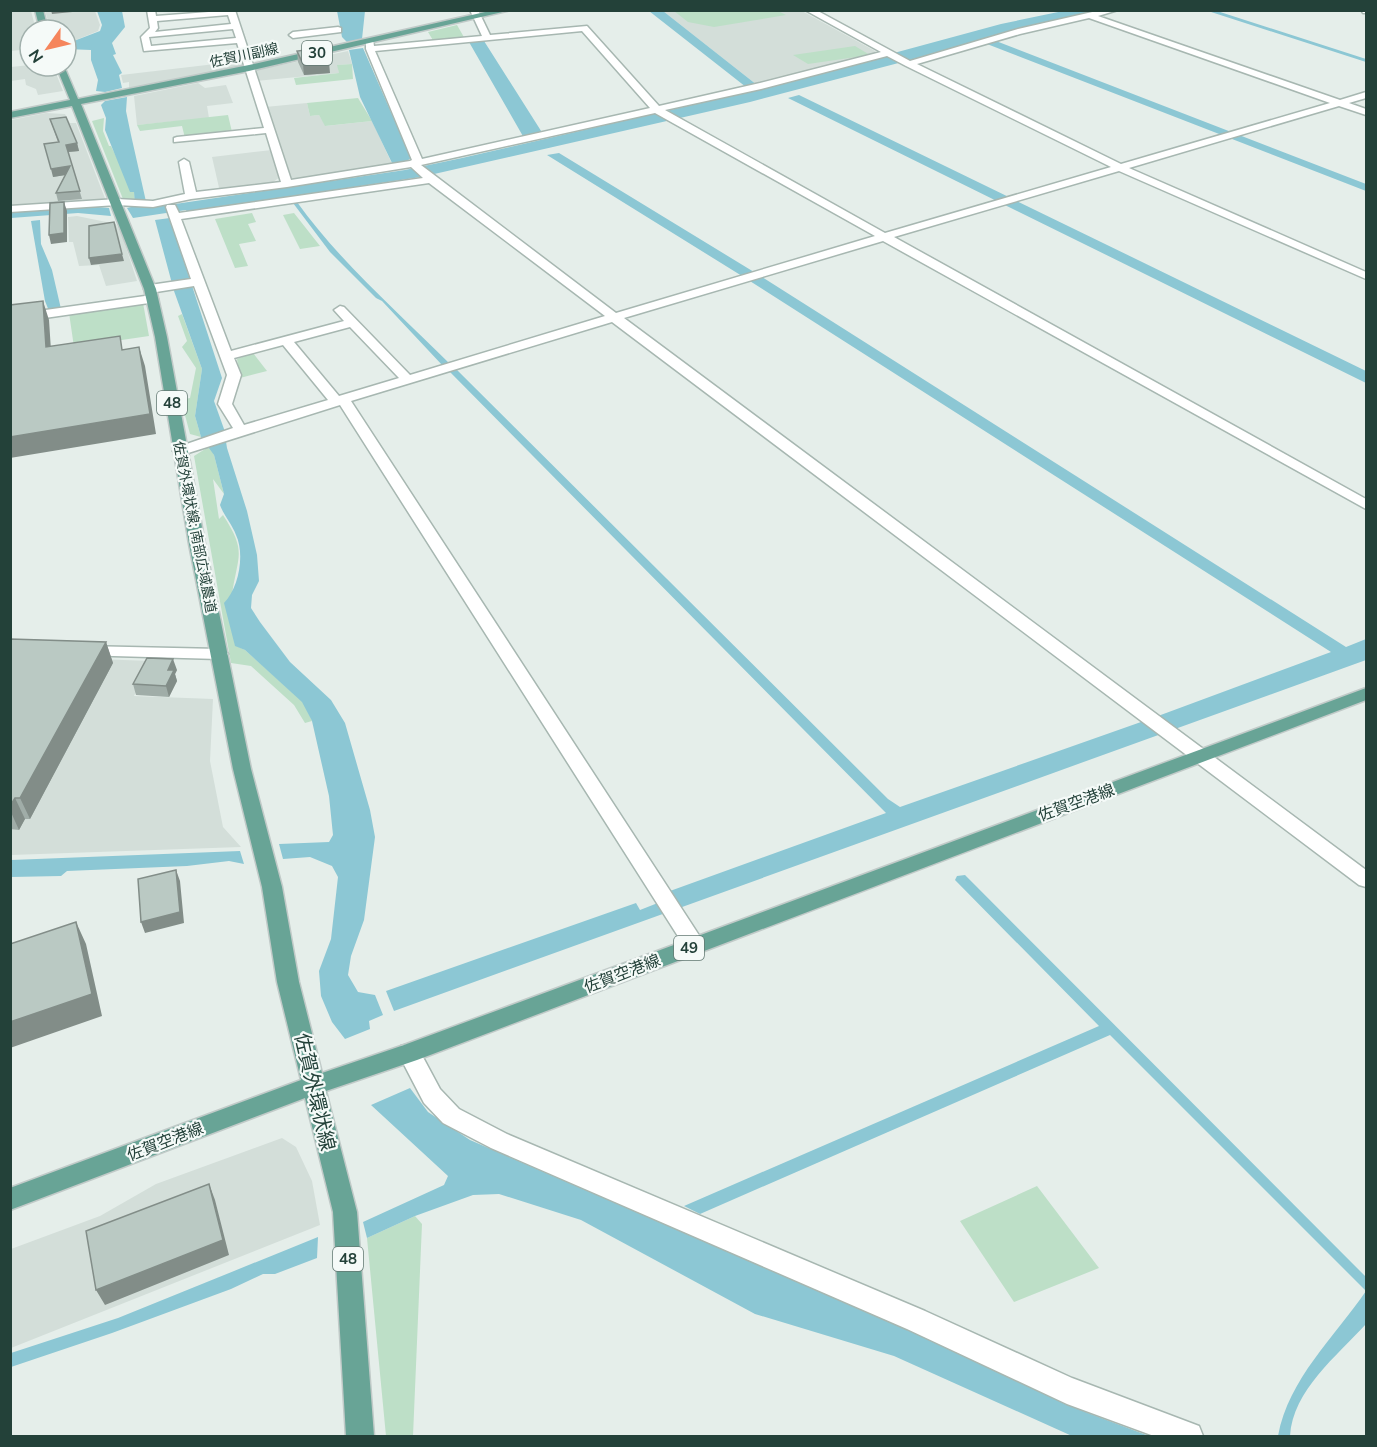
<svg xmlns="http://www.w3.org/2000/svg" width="1377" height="1447" font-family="Mulish,'Noto Sans JP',sans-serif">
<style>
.built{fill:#d3ded9}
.green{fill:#bddfc7}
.water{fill:#8cc7d4}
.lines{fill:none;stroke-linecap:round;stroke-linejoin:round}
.minor-casing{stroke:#a7b7b1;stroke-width:3}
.primary-casing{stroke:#c1cac8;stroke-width:3}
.minor{fill:#fff;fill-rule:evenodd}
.primary{fill:#68a496;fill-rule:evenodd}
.wall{fill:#a0ada8}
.shaded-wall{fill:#828d88}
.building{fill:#bac9c3;stroke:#828d88;stroke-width:1.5}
.labels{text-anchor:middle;stroke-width:4.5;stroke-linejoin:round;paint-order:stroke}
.far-street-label{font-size:14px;fill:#234139;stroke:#f5faf8}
.shield{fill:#f5faf8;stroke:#627872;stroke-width:1.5}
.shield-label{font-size:15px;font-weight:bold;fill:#234139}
.street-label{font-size:16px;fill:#234139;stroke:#f5faf8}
.near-street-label{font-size:20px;fill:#234139;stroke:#f5faf8}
</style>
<rect width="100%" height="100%" fill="#e5eeea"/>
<!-- built -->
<path class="built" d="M11,10l20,1 5,19h-6v19l-19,2z
M45,11h50l5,14 -2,6 -32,13v-14h-15z
M663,11h139l73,40 1,4 -119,30z
M348,51l4,13 -14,1 1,8 -83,8 -3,-10z
M241,61l3,5 -115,22v-6l-6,1 -2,-8z
M30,65l23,1 10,25 -25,4 -2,-6 -10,-4 -1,-6 -14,2v-14z
M198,83l7,5 21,-3 7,18 -26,3 2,12 -72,7 -3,-29z
M307,103l3,13 9,-1 7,11 46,-5 21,45 -103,16 -25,-75z
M46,113l19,1 5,9h6l30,78 -94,6 -1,-87z
M272,150l8,27 -11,8 -49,7 -8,-35z
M77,216l39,8 6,11 15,46 -31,5 -7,-21 -20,1 -6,-24h-4l-1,-25z
M10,656l142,5 -18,35 79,3 -3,62 13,66 18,20 -230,8z
M282,1138l14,9 16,34 8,44 -309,123v-99l89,-33 56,-32z"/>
<!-- green -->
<path class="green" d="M778,11l8,4 -72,12 -26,-5 -14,-11z
M457,25l8,14 -31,3 -6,-10z
M855,46l15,9 -62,9 -15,-9z
M352,64l1,15 -57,6 -2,-7 45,-5 -2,-8z
M358,98l14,23 -47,5 -6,-11 -9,1 -3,-13z
M228,115l4,17 -47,6 -3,-12 -42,5 -3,-6z
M104,118l-1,13 6,15h2l23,46 1,10 -12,-3 -31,-78z
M252,213l4,9 -8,2 8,17 -17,3 9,22 -13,2 -20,-49z
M294,213l26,33 -20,3 -17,-34z
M143,303l6,33 -75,11 -5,-34z
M182,314l20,55 -7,47 6,21 -11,-3 -9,-34 9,-2 6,-30 -14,-21 5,-6 -9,-25z
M253,353l14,18 -27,7 -3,-19z
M210,446l4,9 10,39 -11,-15 6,40 4,-4c24,37 15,39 9,79 -2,16 2,35 3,51l10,5 58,52 9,19 -7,2 -11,-18 -43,-39 -20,-3 -37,-207z
M1037,1186l62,82 -85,34 -54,-81z
M415,1216l7,8 -9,212h-27l-19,-198z"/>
<!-- water -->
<path class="water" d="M97,11h25l3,16 -13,16 4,11 -3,1 9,18 -3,2 3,13 -17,4 -9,-1 2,-11 -7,-20v-10l-25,-1v-5l34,-13 2,-6z
M337,11h28l-3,28 -15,3 -5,-5z
M649,11h14l94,74 -11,2z
M1063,11h41l-122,28 -72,21 -160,42 -329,75 -234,35 -1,-2 -53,8 -6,-10 8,-2 -1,-14h-4l-25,-62 1,-12 -5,-13 4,-4 22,-4 -1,14 5,24 16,71 8,1 250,-37 57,-12 295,-68 244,-66z
M1208,11h9l149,48v3z
M484,41l59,93 -19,4 -55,-96z
M996,41l370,143v7l-379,-147z
M363,48l48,110 -7,5 -11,2 -33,-68 -11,-47z
M799,95l567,276v12l-578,-285z
M559,153l195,119 592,375 20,-8v21l-972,351 -8,-20 250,-88 4,7 33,-13 -3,-6 216,-78 -436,-441 7,-2 431,429 12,8 258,-91 173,-64 -589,-376 -195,-121z
M297,202c43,60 101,110 153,162l-7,2 -61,-65 -6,-3 -46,-46 -37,-49z
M87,206l22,2 2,8 -33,-3 -67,5v-6z
M170,218l52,160 -8,23 10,28 3,19 20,63 10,44 2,26 -7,14 -1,13 9,14 30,40 41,38 14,23 25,87 5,27 -11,83 -13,36 -3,19 10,17 17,3 8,20 -14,6 1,8 -25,10 -13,-17 -11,-26 -2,-25 12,-32 7,-62 -6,-11 -22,-9 -27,2 -4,-15 50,-2 4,-7 -4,-39 -17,-75 -10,-19 -57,-52 -10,-4 -11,-43c15,-15 21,-49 12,-68 -4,-11 -12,-19 -16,-30l4,-11 -10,-39 -13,-18 -6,-21 7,-47 -28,-78 -19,-71z
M40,220l1,24 11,26 9,39 -12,2 -4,-10 -14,-80z
M240,851l4,13 -15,-3 -42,5 -120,5 -6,5 -50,1v-17z
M965,875l401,402v47c-29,32 -73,66 -76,112h-12c11,-58 56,-98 88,-145l-256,-256 -410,179 -16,-8 415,-180 -144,-146 2,-4z
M410,1088l18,24 42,28 453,196 144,69 82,31h-77l-178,-80 -139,-42 -174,-94 -82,-26 -26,1 -58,21 -48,22 -4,-16 81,-37 4,-9 -77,-71z
M318,1237l-1,21 -42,16h-12l-32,15 -119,44 -101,34v-14l107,-35z"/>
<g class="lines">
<!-- minor casing -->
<g class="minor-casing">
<path id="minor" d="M147,10h8l1,6 79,-6 56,170 119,-19 2,-1 -46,-111v-7l7,-2 1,6 108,-10 -12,-26h8l12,25 97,-9 72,80 101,-23 121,-31 -76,-42h11l94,51 108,-32 83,-19h17l-20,6 242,84 26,-8v6l-17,5 17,6v6l-27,-9 -210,62 237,104v7l-247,-108 -225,66 472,262v10l-483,-268 -259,77 742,552v17l-7,-2 -747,-563 -261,79 355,545 -4,6 -7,2 -7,-2 -348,-547 -155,49 -5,1 -7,-4 2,-3 58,-20 -15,-24 9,-29 -33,-89 -44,7 -6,-4 6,-4 41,-6 -25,-72 1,-2h8l4,8 244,-35 -12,-11 -124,20 -96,12 -38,8 -36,-2 -107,7v-6l107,-7 36,2 32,-7 -6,-32 5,-3 5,3 7,30 85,-10 -15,-49 -92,9v-4l3,-1 87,-9 -27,-85 -93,8 -3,-14 9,-9zM228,15l3,9 -76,8 3,-4 -1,-7zM1089,18l241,85 -209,61 -204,-100 103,-30zM233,29l3,9 -85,8 -2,-9zM582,31l68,77 -228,51 -47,-108zM887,56l19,10 205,101 -226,66 -220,-123 96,-21zM655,113l220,123 -259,77 -195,-148zM429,183l176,133 -195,59 -66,-68 -4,-1 -6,4 10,11 -113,30 -50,-132zM350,327l49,51 -60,18 -45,-54zM283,345l45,55 -84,25 -12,-21 9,-29 -7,-17z
M1361,10h5v3h-3z
M338,27l3,1v4l-48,6 -4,-3 4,-3z
M152,295l6,4 -2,3 -146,21v-8z
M84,646l135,3 6,1 3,4 -3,4 -6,1 -141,-4 -2,-4 2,-4z
M409,1044l8,2 23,43 19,20 48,25 418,177 147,67 127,48 4,10h-49l-87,-32 -160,-75 -416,-181 -48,-25 -19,-20 -26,-50 3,-7z"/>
</g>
<!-- primary casing -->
<g class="primary-casing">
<path id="primary" d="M35,10h8l5,20h-8z
M494,10h17l-262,61 -168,33 75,185 11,48 38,207 46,225 31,118 17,95 23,91 82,-28 962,-357v12l-949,360 -91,31 31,121 17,224h-28l-13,-224 -28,-114 -295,112v-22l291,-108 -24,-98 -15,-95 -29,-118 -44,-225 -34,-207 -11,-48 -72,-183 -62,12v-6l60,-12 -14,-34h8l14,33 171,-34z"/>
</g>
<!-- minor -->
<use href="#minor" class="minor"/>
<!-- primary -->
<use href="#primary" class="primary"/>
</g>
<!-- wall -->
<path class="wall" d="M297,51l33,22 -26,2 -6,-13z
M50,119l27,24 2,8 -11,1 14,47 -24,2 -2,-8 9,-18 -12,2 5,-35z
M10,639l96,3 7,21 -83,156h-5l-6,11 -9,-1z
M177,670l-2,4 2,7 -8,16 -33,-2 -3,-11z"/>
<!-- shaded-wall -->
<path class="shaded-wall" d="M51,10h42l-41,4z
M329,62l1,11 -26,2 -1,-11z
M77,143l2,8 -11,1 -2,-7z
M70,166l2,8 -19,3 -2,-8z
M64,202l3,9v31l-16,2 -2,-9z
M122,254l2,7 -33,4 -2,-7z
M43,301l6,19 3,46 -6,-19z
M139,347l6,19 11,68 -146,24v-21z
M106,642l7,21 -83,156 -10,-21z
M173,659l4,11 -2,4 2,7 -8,16 -3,-11 2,-16z
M15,798l10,21 -6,11 -9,-20v-4z
M176,870l4,11 4,42 -39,10 -4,-11z
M76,922l10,22 16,72 -92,32v-26z
M209,1184l6,16 14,55 -124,50 -9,-15z"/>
<!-- building -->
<path class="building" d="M322,48l7,14 -26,2 -6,-13z
M66,117l11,26 -11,2 14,46 -24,2 14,-27 -19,3 -7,-25 15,-2 -9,-23z
M64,202v31l-15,2 1,-32z
M114,222l8,32 -33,4v-32z
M43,301l3,46 74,-11 2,14 17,-3 11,67 -140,23v-132z
M10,639l96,3 -86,156h-5l-5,8z
M147,658l26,1 -5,11h6l-8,16 -33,-2z
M176,870l4,42 -39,10 -3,-43z
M76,922l16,72 -82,28v-78z
M209,1184l14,56 -127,50 -10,-59z"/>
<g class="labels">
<!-- far-street labels -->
<g class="far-street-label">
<text transform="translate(244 55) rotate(-12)" y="5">佐賀川副線</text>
<text transform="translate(195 527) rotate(79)" y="5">佐賀外環状線; 南部広域農道</text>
</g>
<!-- shield labels -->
<g class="shield">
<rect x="302" y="41" width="30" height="24" rx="4.5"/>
<rect x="157" y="391" width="30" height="24" rx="4.5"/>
<rect x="674" y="936" width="30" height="24" rx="4.5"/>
<rect x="333" y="1247" width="30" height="24" rx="4.5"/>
</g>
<g class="shield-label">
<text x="317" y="58">30</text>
<text x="172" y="408">48</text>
<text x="689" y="953">49</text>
<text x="348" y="1264">48</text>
</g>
<!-- street labels -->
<g class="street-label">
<text transform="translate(1076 802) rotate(-20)" y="6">佐賀空港線</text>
<text transform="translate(622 973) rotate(-21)" y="6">佐賀空港線</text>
<text transform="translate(165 1141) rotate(-21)" y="6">佐賀空港線</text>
</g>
<!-- near-street labels -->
<g class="near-street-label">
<text transform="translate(315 1092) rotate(77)" y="7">佐賀外環状線</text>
</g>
</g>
<!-- border -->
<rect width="1377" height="1447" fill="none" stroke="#234139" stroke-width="24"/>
<!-- north arrow -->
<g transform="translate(48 48) rotate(236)"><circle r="28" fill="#f5faf8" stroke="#a1b0ac" stroke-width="1.5"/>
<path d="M0-4.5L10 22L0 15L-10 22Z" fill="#f5855c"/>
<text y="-9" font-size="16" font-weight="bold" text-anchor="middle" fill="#234139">N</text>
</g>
</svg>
